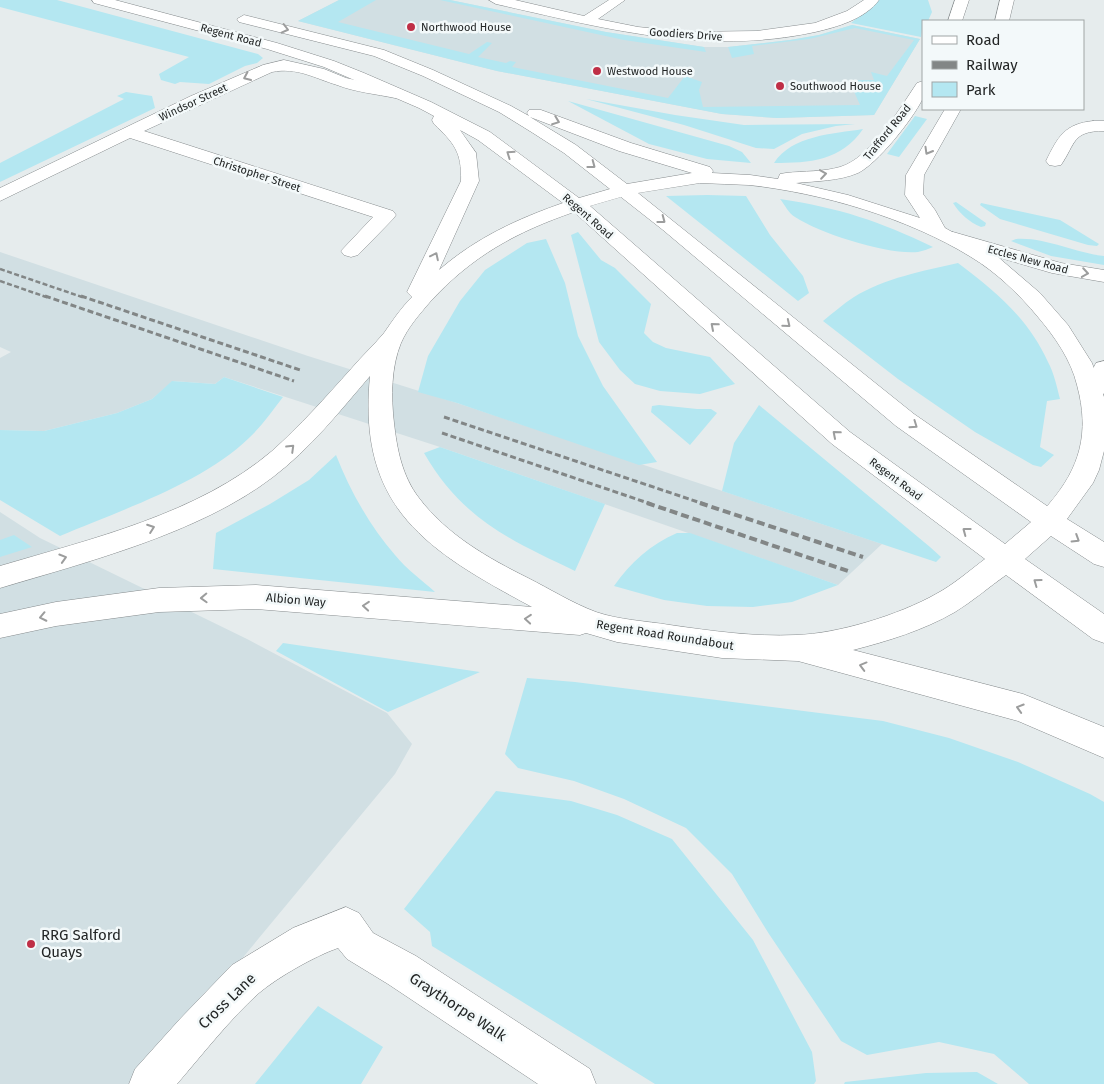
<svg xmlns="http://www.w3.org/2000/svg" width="1104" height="1084" font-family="'Fira Sans',sans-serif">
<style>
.built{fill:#d1dfe3}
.green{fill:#b4e7f1}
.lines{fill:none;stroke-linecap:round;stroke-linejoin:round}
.minor-casing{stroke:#868b8d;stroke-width:1}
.major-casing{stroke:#868b8d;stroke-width:1}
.highway-casing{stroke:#868b8d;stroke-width:1}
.minor{fill:#fff;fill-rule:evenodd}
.major{fill:#fff;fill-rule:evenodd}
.highway{fill:#fff;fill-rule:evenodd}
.rail-far2{stroke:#828686;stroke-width:2.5;stroke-dasharray:5 2.5;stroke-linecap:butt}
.rail-far1{stroke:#828686;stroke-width:3;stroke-dasharray:6 3;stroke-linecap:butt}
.rail{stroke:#828686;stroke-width:4;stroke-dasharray:8 4;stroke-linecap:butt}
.oneway{stroke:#9c9d9d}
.poi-dot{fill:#bf2f46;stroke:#f3f9fa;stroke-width:2}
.labels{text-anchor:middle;stroke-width:5;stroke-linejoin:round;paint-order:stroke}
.far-poi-label{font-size:11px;fill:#232626;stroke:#f3f9fa;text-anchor:start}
.far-street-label{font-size:11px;fill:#232626;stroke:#f3f9fa}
.street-label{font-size:12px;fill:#232626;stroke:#f3f9fa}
.near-poi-label{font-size:15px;fill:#232626;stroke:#f3f9fa;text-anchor:start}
.near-street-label{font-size:15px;fill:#232626;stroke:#f3f9fa}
</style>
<rect width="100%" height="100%" fill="#e6eced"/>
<!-- built -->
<path class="built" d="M339,0h111l156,32 98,15h24l62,-7 29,-5 33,-10 68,14 -46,76 -97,3 -55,-4 -225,-43 -199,-50z
M0,252l308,104 149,47 425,141 -44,41 -398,-138 -216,-70 -9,7 -42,-3 -21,18 -35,14 -73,18 -44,-1v-72l11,-6 -11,-5z
M0,512l40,26 207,101 140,74 25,31 -17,30 -257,310h-138z"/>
<!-- green -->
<path class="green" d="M0,0h57l201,54 5,4 -6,5 -12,3 -36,18 -29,-2 -5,2 -14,-4 -2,-6 30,-17 -189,-50z
M339,0h37l-38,22 131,32 18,-12 5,1 -14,14 28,6 4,-2 6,1 -4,5 156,31 17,-22 17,6 -3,8 4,17 157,-2 -11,-25h25l-3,-8 16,4 27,-36 -59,-12 -46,11 -57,7 2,8 -22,4 -4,-11 62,-7 29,-5 33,-10 68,14 -46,76 -97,3 -55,-4 -225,-43 -199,-50z
M440,0h10l156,32 98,15 2,5 -82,-12z
M879,0h49l4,12 -4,9h-5l-2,16 -70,-14z
M126,92l26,4 3,12 -155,74v-19l124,-64 -7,-3z
M586,99l89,16 69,10 111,-1 -19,2 -34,8 -28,15 -18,-1 -72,-23z
M568,101l161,45 13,6 9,11 -44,-4 -58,-15z
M915,116l12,3 -28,38 -12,-3z
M863,129c-22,32 -53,34 -89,34 18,-28 59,-29 89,-34z
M707,195l39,1 24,39 33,41 6,17 -11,8 -132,-105z
M780,199c60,9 99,22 153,48 -5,2 -10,4 -15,5 -30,3 -97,-18 -123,-35 -6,-3 -10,-12 -15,-18z
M956,202l30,21 -1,3 -4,1c-12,-5 -21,-13 -28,-24z
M981,203l79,17 39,24 -2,2 -9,-1 -88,-26 -20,-14z
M578,232l23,28 14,8 36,36 -7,29 9,9 13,6 44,9 25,27 -35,10 -40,-3 -25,-7 -15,-14 -21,-28 -28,-107z
M546,239l19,44 13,53 25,50 54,76 -18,3 -182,-62 -39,-11 10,-36 32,-55 25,-31 42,-27z
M1016,239c29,-2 59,14 88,17v9l-53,-9 -40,-15z
M958,263c37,28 70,55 90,99 6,11 9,25 12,37l-13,2 -7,46 14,8 -13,12 -8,-2 -58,-33 -77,-53 -75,-58c10,-8 20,-17 31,-24 31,-19 69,-26 104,-34z
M224,377l59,20c-11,14 -21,29 -34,41 -46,45 -130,73 -189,98l-60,-36v-70l44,1 73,-18 35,-14 20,-18 43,3z
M659,405l38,4h14l6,4 -27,32 -39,-33 1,-6z
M759,405l171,142 11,10 -5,5 -214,-71 12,-48z
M440,447l165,57 -30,67c-65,-31 -113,-52 -151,-118z
M336,455c14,36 34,71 59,100 11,14 27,25 40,37l-222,-23 3,-36 54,-29 39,-24z
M677,533h13l148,52 -46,17 -39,5 -46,-1 -43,-6 -50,-14c16,-23 37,-42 63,-53z
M14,535l18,12 -32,10v-17z
M283,643l197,29 -92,40 -112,-61z
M527,678l48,4 308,39 66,17 69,24 72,32 14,8v282h-75l-35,-30 -55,-12 -72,13 -26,-14 -72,-107 -37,-60 -46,-46 -62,-29 -50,-18 -56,-13 -13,-14z
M496,791l75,10 46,14 55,24 81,101 59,112 4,29 -2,3h-159l-223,-138 -2,-14 -26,-23z
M318,1006l65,41 -22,37h-106z
M977,1072l21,12h-154l1,-2 81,-9z"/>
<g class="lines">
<!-- minor casing -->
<g class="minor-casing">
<path id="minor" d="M489,0h26l69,16 25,-16h16l-27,19 40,8 48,5 71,-1 58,-8 32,-12 17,-11h15c-14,19 -42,27 -64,32 -110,24 -212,-4 -319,-28z
M284,60l40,9 22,9 55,12 2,3 -2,3 -6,2c-19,-4 -40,-6 -58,-13 -23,-7 -40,-18 -65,-13l-128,59 249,80 3,4 -3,4 -35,36 -7,2 -7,-2 -3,-4 32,-34 -243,-79 -130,63v-13l191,-92 72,-31z
M1093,121h11v10c-32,0 -28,12 -43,34l-6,1 -6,-1 -3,-4c12,-24 18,-37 47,-40z
M346,907l13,6 14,20 43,23 174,113 6,15h-58l-150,-100 -41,-25 -9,-11c-23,8 -60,29 -79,45 -28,25 -57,62 -82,91h-48l6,-15 45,-50 52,-54 61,-37z"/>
</g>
<!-- major casing -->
<g class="major-casing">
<path id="major" d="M953,232l108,31 43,7v12l-52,-9 -106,-31 -3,-4 3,-4z
M1104,361v32l-3,5 -8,2 -8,-2 -4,-6 15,-29z"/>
</g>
<!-- highway casing -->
<g class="highway-casing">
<path id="highway" d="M92,0h23l162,43 57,18 30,12 67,29 59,30 89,66 31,-9 -46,-36 -31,-20 -34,-21 -76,-36 -49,-20 -135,-34 -2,-3 7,-4 140,35 49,20 78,36 18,10 -2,-3 2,-3h12l90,33 79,24 3,4 -1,2 38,2 28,4 2,-5 6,-1c18,-2 37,-1 54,-6 31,-9 60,-59 77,-84l6,-2c0,6 1,14 -1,19 -10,20 -45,64 -64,73 -19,8 -41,8 -62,10l52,12 72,23 -15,-23 1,-20 39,-66h16l-37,66 -1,19 12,16 10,18 53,29 42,36 28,32 24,38 12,34v54l-5,19 -6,13 -26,36 37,23v25l-10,-3 -43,-28 -26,23 79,55v29l-11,-4 -87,-64c-17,12 -33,26 -51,37 -31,18 -67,29 -102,38l170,44 81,33v31l-86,-37 -220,-60 -76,-3 -105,-16 -31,-9 -6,2 -324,-26 -97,3 -103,14 -56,12v-24l56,-12 103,-14 97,-3 276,22c-104,-56 -175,-98 -162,-231 -30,35 -60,73 -97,101 -73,56 -186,85 -273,111v-22c91,-27 198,-52 272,-115 28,-25 54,-54 79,-82 10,-12 23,-24 33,-36 9,-13 17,-25 28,-36l-5,-5 54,-111c1,-29 -7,-38 -27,-57l-2,-4 2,-4 -15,-8 -95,-41 -57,-18 -173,-46zM530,117l89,34 73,22 -65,11 -51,-39zM460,130l18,10 85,63c-46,16 -87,35 -124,67l40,-89 -3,-28zM700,183c16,1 33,1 49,2 73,8 159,33 222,72 25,15 48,37 67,60 17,20 33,43 39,68 13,48 3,83 -28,119l-2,2 -133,-92 -276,-221zM621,197l42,33 233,196 135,96 -26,22 -155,-112 -260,-226zM574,212l258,232 153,115c-16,12 -32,26 -49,35 -37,21 -99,40 -140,41 -42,2 -84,-4 -126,-10 -24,-4 -51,-5 -74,-13 -24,-9 -46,-23 -68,-34 -40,-20 -81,-43 -109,-80 -17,-22 -22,-49 -25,-75 -3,-26 -3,-56 7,-80 7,-16 18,-28 29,-41 42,-46 86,-70 144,-90z
M955,0h14l-7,21h-14z
M1000,0h14l-5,21h-14z"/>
</g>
<!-- minor -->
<use href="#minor" class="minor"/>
<!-- major -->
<use href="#major" class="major"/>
<!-- highway -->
<use href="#highway" class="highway"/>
<!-- rail-far2 -->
<path class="rail-far2" d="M0,269l85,29
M0,281l49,17"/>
<!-- rail-far1 -->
<path class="rail-far1" d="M45,296l249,85
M81,296l219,74
M444,417l260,87
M442,433l209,71"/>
<!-- rail -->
<path class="rail" d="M647,503l201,68
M700,503l163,54"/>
</g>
<!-- one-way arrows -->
<defs><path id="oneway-chevron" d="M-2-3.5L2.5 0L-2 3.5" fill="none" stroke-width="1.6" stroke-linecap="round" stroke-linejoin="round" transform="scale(1.25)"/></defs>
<g class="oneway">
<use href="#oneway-chevron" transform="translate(285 29) rotate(14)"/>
<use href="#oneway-chevron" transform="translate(247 77) rotate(156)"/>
<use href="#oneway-chevron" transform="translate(556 121) rotate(21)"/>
<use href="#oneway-chevron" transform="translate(928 151) rotate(120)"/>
<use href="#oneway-chevron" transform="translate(510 154) rotate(-145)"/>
<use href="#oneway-chevron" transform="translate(592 165) rotate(37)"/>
<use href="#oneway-chevron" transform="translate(823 174) rotate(-8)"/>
<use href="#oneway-chevron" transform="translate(662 220) rotate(37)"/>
<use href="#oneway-chevron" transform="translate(435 256) rotate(-64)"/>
<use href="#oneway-chevron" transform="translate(1085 273) rotate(9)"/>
<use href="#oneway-chevron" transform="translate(787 324) rotate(39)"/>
<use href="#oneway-chevron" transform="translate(714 326) rotate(-139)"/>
<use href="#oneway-chevron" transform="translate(914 425) rotate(35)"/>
<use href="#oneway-chevron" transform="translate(836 434) rotate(-139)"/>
<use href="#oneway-chevron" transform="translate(291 448) rotate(-44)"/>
<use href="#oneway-chevron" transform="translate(151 528) rotate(-20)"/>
<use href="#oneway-chevron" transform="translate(966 531) rotate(-143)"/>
<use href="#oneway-chevron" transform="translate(1076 539) rotate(32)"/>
<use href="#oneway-chevron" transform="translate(63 558) rotate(-17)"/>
<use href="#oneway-chevron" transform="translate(1037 582) rotate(-144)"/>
<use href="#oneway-chevron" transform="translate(204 598) rotate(178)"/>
<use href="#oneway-chevron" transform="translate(366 606) rotate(-175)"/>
<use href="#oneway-chevron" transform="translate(43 617) rotate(168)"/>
<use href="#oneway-chevron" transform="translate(528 619) rotate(-175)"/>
<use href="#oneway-chevron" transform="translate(863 666) rotate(-165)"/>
<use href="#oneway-chevron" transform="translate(1020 708) rotate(-163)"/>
</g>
<!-- markers -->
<g class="poi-dot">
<circle cx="411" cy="27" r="5"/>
<circle cx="597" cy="71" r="5"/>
<circle cx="780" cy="86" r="5"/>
<circle cx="31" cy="944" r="5"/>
</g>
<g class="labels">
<!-- far-poi labels -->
<g class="far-poi-label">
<text x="421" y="31">Northwood House</text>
<text x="607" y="75">Westwood House</text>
<text x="790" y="90">Southwood House</text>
</g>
<!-- far-street labels -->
<g class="far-street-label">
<text transform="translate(686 34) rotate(4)" y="4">Goodiers Drive</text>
<text transform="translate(231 35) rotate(15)" y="4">Regent Road</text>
<text transform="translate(193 102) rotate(-25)" y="4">Windsor Street</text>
<text transform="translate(887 132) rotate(-51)" y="4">Trafford Road</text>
<text transform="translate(257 174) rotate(18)" y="4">Christopher Street</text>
<text transform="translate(588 216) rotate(41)" y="4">Regent Road</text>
<text transform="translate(1028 259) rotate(15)" y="4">Eccles New Road</text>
<text transform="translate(896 479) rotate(37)" y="4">Regent Road</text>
</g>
<!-- street labels -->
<g class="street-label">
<text transform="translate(296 600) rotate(5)" y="4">Albion Way</text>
<text transform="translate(665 635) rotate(9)" y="4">Regent Road Roundabout</text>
</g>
<!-- near-poi labels -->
<g class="near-poi-label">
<text x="41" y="940">RRG Salford<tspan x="41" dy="17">Quays</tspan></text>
</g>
<!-- near-street labels -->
<g class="near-street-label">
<text transform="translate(227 1001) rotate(-44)" y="5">Cross Lane</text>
<text transform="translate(458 1007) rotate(33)" y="5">Graythorpe Walk</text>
</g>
</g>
<!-- legend -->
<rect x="922" y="20" width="162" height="90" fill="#f3f9fa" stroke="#a0a5a5"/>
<rect x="932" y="36" width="25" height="8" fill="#ffffff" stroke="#a0a5a5"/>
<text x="966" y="45" font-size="15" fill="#232626">Road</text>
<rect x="932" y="61" width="25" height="8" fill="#828686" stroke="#a0a5a5"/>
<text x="966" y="70" font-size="15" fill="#232626">Railway</text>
<rect x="932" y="82" width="25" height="15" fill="#b4e7f1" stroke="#a0a5a5"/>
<text x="966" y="95" font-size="15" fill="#232626">Park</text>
</svg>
